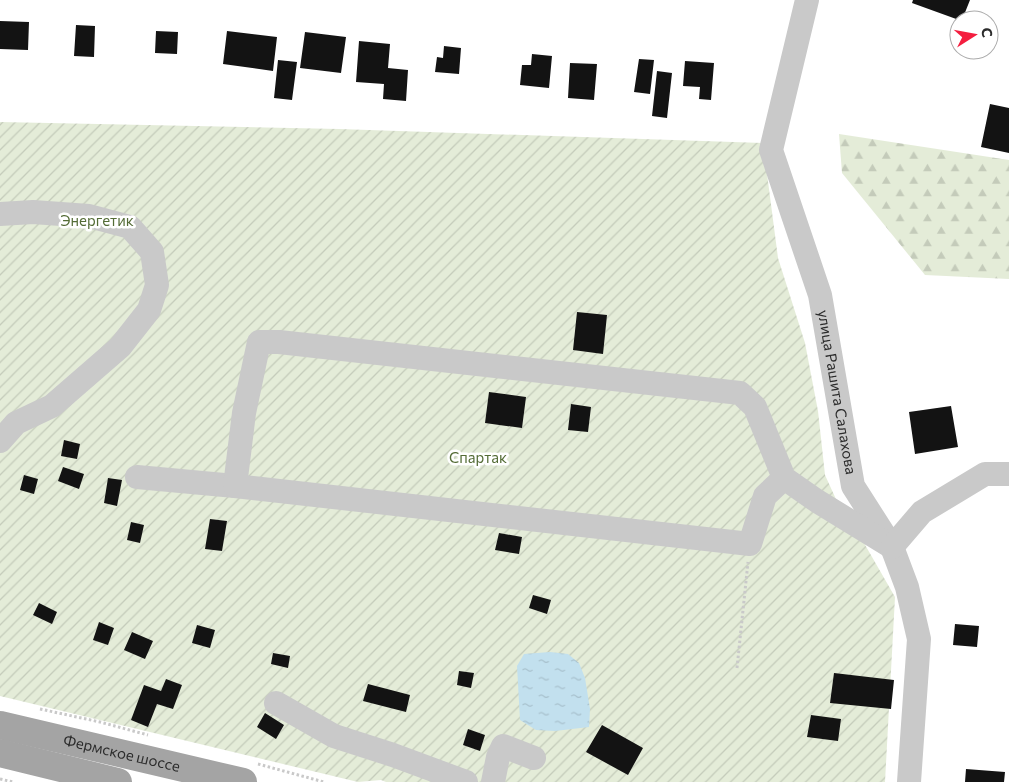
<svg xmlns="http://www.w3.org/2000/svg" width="1009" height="782" font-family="Commissioner,sans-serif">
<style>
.forest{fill:url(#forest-firs)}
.garden{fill:url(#garden-furrows)}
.water{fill:url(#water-ripples)}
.building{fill:#131313}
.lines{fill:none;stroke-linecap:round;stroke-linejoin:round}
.path{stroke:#c9c9c9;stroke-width:3;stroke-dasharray:2.5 2.5;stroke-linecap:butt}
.minor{stroke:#c9c9c9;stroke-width:24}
.major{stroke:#a4a4a4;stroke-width:28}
.labels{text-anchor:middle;stroke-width:5;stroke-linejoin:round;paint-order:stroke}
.park-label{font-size:15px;fill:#546c36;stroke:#fff}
.street-label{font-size:15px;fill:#2c2c2c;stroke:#fff}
</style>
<defs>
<pattern id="forest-firs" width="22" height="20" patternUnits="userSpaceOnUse" patternTransform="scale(1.25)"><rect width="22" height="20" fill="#e4ecd8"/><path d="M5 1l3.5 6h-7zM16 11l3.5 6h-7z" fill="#c4cbba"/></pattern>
<pattern id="garden-furrows" width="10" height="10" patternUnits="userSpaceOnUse" patternTransform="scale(1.25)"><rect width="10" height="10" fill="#e4ecd8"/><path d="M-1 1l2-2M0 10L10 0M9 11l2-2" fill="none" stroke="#c4cbba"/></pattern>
<pattern id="water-ripples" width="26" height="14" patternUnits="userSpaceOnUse" patternTransform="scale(1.25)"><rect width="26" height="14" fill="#c2e0ee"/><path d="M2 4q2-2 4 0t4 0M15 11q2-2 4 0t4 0" fill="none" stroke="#a7c0cc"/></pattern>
</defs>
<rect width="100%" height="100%" fill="#fff"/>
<!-- forest -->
<path class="forest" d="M839,134l170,26v119l-84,-4 -83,-102z"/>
<!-- garden -->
<path class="garden" d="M0,122l339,7 424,14 15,115 27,85 13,68 7,64 15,33 24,35 31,54 -10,185h-499l-5,-2 -23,2 -358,-86z"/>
<!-- water -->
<path class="water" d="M550,652l18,2 11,9 6,15 5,31 -1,18 -34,4 -19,-1 -16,-10 -3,-54 7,-12z"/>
<!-- building -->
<path class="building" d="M913,0h57l-8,20h-3l-47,-17z
M0,21l29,1 -1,28 -28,-1z
M76,25l19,1 -1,31 -20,-1z
M156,31l22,1 -1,22 -22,-1z
M227,31l50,6 -4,34 -50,-7z
M305,32l41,5 -5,36 -41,-5z
M359,41l31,3 -2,24 20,2 -2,31 -23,-2 1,-15 -28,-2z
M444,46l17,2 -2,26 -24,-2 2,-15 6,1z
M532,54l20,2 -3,32 -29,-3 2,-20h9z
M639,59l15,1 -4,34 -16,-2z
M278,60l19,2 -5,38 -18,-2z
M685,61l29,2 -3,37 -12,-1 1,-12 -17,-1z
M570,63l27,1 -3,36 -26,-2z
M657,71l15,2 -5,45 -15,-2z
M990,104l19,4v45l-28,-6z
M577,312l30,3 -4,39 -30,-4z
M489,392l37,5 -4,31 -37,-5z
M571,404l20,3 -3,25 -20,-2z
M951,406l7,41 -43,7 -6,-42z
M64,440l16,4 -3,15 -16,-3z
M63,467l21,7 -5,15 -21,-8z
M24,475l14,4 -4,15 -14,-4z
M108,478l14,2 -5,26 -13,-3z
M210,519l17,2 -5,30 -17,-2z
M131,522l13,3 -4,18 -13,-3z
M499,533l23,4 -3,17 -24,-4z
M533,595l18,5 -4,14 -18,-6z
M39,603l18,9 -5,12 -19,-9z
M99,622l15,6 -6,17 -15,-5z
M955,624l24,2 -2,21 -24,-2z
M197,625l18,5 -5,18 -18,-5z
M132,632l21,9 -8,18 -21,-9z
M273,653l17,3 -2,12 -17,-4z
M459,671l15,2 -3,15 -14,-3z
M834,673l60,7 -3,29 -61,-6z
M166,679l16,6 -9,24 -16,-5 -9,23 -17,-7 13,-35 17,6z
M368,684l42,11 -4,17 -43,-11z
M265,713l19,12 -8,14 -19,-12z
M811,715l30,4 -3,22 -31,-4z
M602,725l41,23 -15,27 -42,-23z
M468,729l17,6 -5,16 -17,-6z
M966,769l39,3 -1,10h-39z"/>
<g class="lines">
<!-- path -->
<path class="path" d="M737,668l11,-106
M40,709l60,13 48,13
M258,764l66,18
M0,779l13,3"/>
<!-- minor -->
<g class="minor">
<path id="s1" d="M807,0l-36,150 49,145 33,191 39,61 15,40 12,52 -10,143"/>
<path d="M0,214l33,-2 56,4 41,11 22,25 5,33 -8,25 -29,37 -68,59 -36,17 -16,18"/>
<path d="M137,477l98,9"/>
<path d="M784,478l-19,18 -15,48 -515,-58 9,-73 15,-71h20l461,51 15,14 29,71 33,23 75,46"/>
<path d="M892,547l30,-35 63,-38h24"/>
<path d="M276,703l58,33 59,19 73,27"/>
<path d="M493,782l5,-25 5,-11 31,12"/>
</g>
<!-- major -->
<g class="major">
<path id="s2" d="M0,725l243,57"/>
<path d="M0,753l118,29"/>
</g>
</g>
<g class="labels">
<!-- park labels -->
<g class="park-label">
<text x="97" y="226">Энергетик</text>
<text x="478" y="463">Спартак</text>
</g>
<!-- street labels -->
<g class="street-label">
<text dy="5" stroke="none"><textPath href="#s1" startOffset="406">улица Рашита Салахова</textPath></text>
<text dy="5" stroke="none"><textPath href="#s2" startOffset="125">Фермское шоссе</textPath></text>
</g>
</g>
<!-- north arrow -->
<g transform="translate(974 35) rotate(79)"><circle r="24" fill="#ffffff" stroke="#ababab"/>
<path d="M0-4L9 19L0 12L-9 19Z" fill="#f41e3f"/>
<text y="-8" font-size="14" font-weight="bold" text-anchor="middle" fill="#2c2c2c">С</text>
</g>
</svg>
